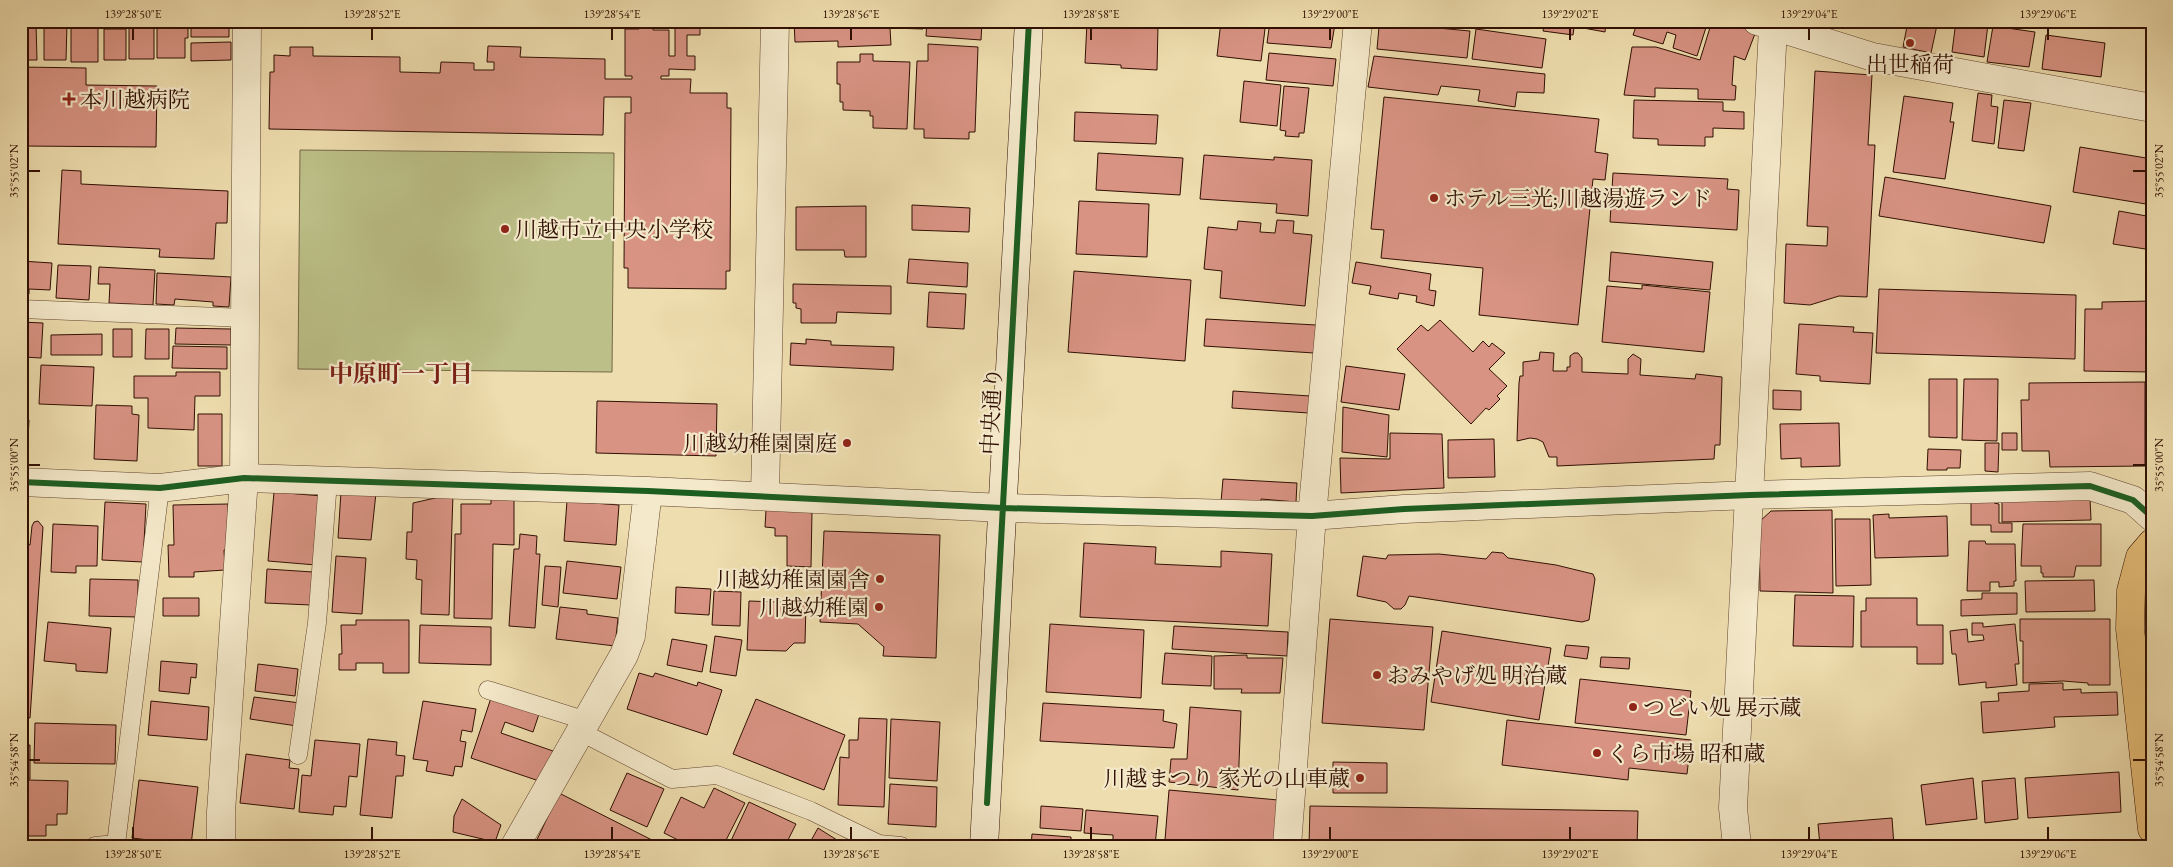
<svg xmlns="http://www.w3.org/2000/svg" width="2173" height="867" font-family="'EB Garamond','Noto Serif JP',serif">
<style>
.green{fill:#bcc088;stroke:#766845}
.building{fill:#d89383;stroke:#300f02}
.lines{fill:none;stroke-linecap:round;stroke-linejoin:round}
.service-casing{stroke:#60422d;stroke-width:19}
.minor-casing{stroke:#60422d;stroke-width:29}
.tertiary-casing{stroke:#60422d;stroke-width:29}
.secondary-casing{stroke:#300f02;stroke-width:29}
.primary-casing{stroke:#300f02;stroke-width:29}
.service{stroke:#f4e9ca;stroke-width:18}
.minor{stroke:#f4e9ca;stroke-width:28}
.tertiary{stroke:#f4e9ca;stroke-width:28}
.secondary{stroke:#f4e9ca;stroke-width:28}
.primary{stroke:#e7be77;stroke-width:28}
.cycleway-casing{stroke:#f4e9ca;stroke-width:9}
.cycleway{stroke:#1b5e20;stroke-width:6}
.ticks{fill:none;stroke:#300f02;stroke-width:2}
.poi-dot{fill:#8f2418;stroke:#f4e9ca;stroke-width:2}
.labels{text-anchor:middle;stroke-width:4.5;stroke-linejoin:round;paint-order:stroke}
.poi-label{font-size:22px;fill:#300f02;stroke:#f4e9ca;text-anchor:start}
.street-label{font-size:22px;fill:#300f02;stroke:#f4e9ca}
.neighbourhood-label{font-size:24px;font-weight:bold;fill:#7a1f14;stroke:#f4e9ca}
.neatline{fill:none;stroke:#300f02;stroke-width:2}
.ticks-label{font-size:12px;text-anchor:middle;fill:#300f02}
</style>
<rect width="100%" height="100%" fill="#eeddae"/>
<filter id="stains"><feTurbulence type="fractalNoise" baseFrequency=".004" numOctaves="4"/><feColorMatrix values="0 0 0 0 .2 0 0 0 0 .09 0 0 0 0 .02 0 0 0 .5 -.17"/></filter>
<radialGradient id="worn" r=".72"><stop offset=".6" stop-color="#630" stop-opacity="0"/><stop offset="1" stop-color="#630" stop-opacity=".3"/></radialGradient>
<!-- green -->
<path class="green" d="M300,150l314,3 -2,219 -314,-3z"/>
<!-- building -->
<path class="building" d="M71,21h27v41h-27z
M157,21h31v17h-3v20h-28z
M191,21h38v16h-38z
M666,21h34v14h-13v21h8v14l-26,-1v7h-8v3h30l-1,14h37v15h4l-1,163h-4v18l-98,-1v-20h-4l1,-155h6v-16h-27l-1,38 -334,-6 1,-57h4v-17l16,1v-9h23v9l87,1v15l40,1 1,-11 33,1v7h20v-8h-7l1,-16 33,1 -1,10 85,2v20h27v-3h-7v-47h14v-3h14v4h16v26h6v-29h-9z
M794,21h130l-1,8 -33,-1 1,17 -53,2v-6l-43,1z
M927,21h55l-1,19 -55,-4z
M1221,21h45l-5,40 -44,-5z
M1270,21l65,3 -4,24 -64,-5z
M1478,21h27l-1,5z
M1510,21h30l-1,6 -29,-4z
M1545,21h30l-2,14 -30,-4z
M1579,21h27l-1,11 -27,-5z
M1638,21h70l-11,35 -24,-8 3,-13 -9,-3 -4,12 -30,-9z
M1712,21h13l31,10 -11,29 -11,-4 -2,29 4,1 -1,14 -37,-1v-10l-43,-1v9l-31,-2 8,-48h24l44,13z
M1908,21l29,4 -6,28 -28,-6z
M1956,21l32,3 -4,33 -32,-5z
M2111,21h41v6z
M1087,22l71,3 -1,45 -36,-2v-3l-36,-2z
M21,23h15l1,37h-16z
M129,23h25v36h-25z
M1384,23l86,8 -3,27 -90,-9 2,-22h4z
M44,24h23l-1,36h-22z
M1993,26l42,6 -6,35 -42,-5z
M104,29h22v31h-22z
M1476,29l70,10 -4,29 -70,-9z
M2046,35l59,8 -4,34 -59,-8z
M231,42v18l-40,1v-18z
M928,44l50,3 -3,85h-6v7l-45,-1v-9h-10l3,-68h11z
M1269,53l67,6 -3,27 -67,-6z
M860,54h13v7l37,1 -3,67 -34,-1v-12h-3v-5l-27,-1v-8h-3v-18h-3v-22h23z
M1374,56l171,18 -1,19 -27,-1 -2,15 -37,-6 2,-11 -39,-4 -3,9 -70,-8z
M21,67l65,1v17l71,1 -1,61 -135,-1z
M1815,71l57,4 -4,70h7l-8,152 -28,-1 -29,9 -26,-2 2,-59 41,2 1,-19 -21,-1z
M1244,81l37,4 -4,41 -37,-4z
M1284,86l25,2 -5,45h-5v4l-14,-1 1,-5 -6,-1z
M1978,93l14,2 -1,11 7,1 -4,37 -22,-3z
M1904,96l49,7 -3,19h4l-9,57 -52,-7z
M1384,97l215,22 -4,33 13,2 -3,26 -12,-1 -15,146 -99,-10 4,-47 -102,-10 3,-28 -13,-1z
M1634,100l89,2v9l21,1v17l-31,-1v9h-8v9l-47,-1v-6l-25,-1z
M2004,100l27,3 -7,48 -26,-3z
M1075,112l83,3 -2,29 -82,-3z
M2080,147l72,12v46l-79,-13z
M1098,153l85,5 -3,37 -84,-5z
M1204,155l70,5v-3l38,3 -4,56 -32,-3 1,-9 -77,-5z
M62,170l19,1v13l147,7 -1,32h-11l-2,36 -55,-2 1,-8 -102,-5z
M1613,173l115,6 -1,10 12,1 -2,40 -127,-8z
M1885,177l166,29 -7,37 -165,-27z
M1079,201l70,3 -2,53 -71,-3z
M912,205l58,3 -1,24 -57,-2z
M866,206v51h-21l-1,-7h-48v-43z
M2119,211l33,6v33l-39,-6z
M1277,220l17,1 -1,12 19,2 -7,71 -85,-8 2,-27 -18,-2 4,-42 29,3 1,-9 23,2 -1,9 15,1z
M1611,252l102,10 -3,28 -101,-9z
M909,259l59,4 -1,24 -60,-4z
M21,261l31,2 -2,27 -21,-1v5h-8z
M1356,262l75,12 -2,16 7,1 -2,15 -18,-4 1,-6 -18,-3 -1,6 -29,-5 2,-8 -19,-3z
M58,265l33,1 -2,34 -33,-2z
M99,267l56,3 -2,35 -44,-2 1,-19h-12z
M1074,271l117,9 -6,81 -117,-9z
M157,273l74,4 -2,30 -16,-1v-4l-38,-3 -1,6 -18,-1z
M793,284l98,2v28l-54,-2 -1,11h-35v-14l-5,-1v-5h-3z
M1642,285l68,7 -6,60 -102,-10 5,-56 35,3z
M1879,289l197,6 -1,64 -199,-6z
M929,292l37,2 -2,35 -37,-2z
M2152,301v71l-68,-1 1,-62h17v-7z
M1206,319l110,6 -2,28 -110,-7z
M1440,320l33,32 10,-11 6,6 3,-4 13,10 -16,16 18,17 -10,10 3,3 -11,11 -3,-2 -15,16 -74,-75 24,-24 7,6z
M21,322l22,1 -2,35 -18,-1 -2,4z
M1799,324l55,3 -1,5 20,1 -3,51 -50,-3v-5l-24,-2z
M176,328l55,1v16l-56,-1z
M113,329h19v28h-19z
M146,329h23v30h-24z
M102,334v21h-51v-20z
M806,339l25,2v4l63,2 -1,23 -103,-5 1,-22 15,1z
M173,346l54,1v22l-55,-1z
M1540,352l14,1 -1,18h14v-4h3v-11l4,-3h4l4,5v14l46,2v-15l5,-5 8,5 -1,16 55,4 1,-5 26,3 -2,68h-5l-1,14 -157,7v-9h-8l-6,-15 -6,-3 -7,-1 -13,3 2,-58 1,-7h3v-14l16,-2z
M41,365l53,2 -2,39 -53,-2z
M1346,366l59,8 -6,36 -58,-8z
M21,367l7,1 -2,29 -5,-1z
M176,372h44v24h-25l-1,34 -46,-2v-30h-14v-22h42z
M1929,379h28v59l-28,-1z
M1964,379h34l-1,62 -35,-1z
M2145,382v84l-95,1 -1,-16h-27l-1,-51h8v-17z
M1773,390l28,1v19l-28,-1z
M1233,391l77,5 -1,17 -77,-5z
M597,401l120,3 -1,52 -120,-3z
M96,405l36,1v8l7,1 -2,46 -43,-2z
M1343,407l46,8 -2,42 -45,-5z
M198,414h24v52h-24z
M2148,418h4v47h-4z
M21,420h8l-2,38h-6z
M1839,423l1,43 -39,1v-9l-20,1 -1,-35z
M1390,433l52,1 2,54 -103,5 -1,-35 50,1z
M2002,433h15v17h-15z
M1494,439l1,38 -47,1v-38z
M1985,443h14l-1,29 -13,-1z
M1928,449l33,1 -1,18h-13v2h-20z
M1223,479l74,4 -1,19 -35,-3v5l-40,-2z
M274,492l48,4 -6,69 -48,-4z
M341,492l35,1 -5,47 -33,-2z
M453,494l-4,121 -28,-1 1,-34 -6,-1 1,-19 -11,-1 1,-27h5l1,-29z
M2090,498l1,22 -89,2v-22z
M491,499l23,1v45l-21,-1 -1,75 -38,-1 1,-84h6v-30h30z
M567,501l52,4 -3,40 -52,-4z
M1971,501h23v2l5,1v19h13v9h-21v-7h-20z
M105,502l41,2 -3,58 -41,-2z
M228,504l1,46h-5l1,20 -31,2v5h-25l-1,-32h6l-1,-40z
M766,510l46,1 -1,56 -24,-1v-30h-12v-8l-10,-1z
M1832,510l1,83 -73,-2 -1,-69 12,-11z
M1889,514v4l58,-2 1,40 -73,2 -2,-43z
M1835,519h35l1,66 -35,1z
M38,521l5,6 -13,191 -9,-1v-173l9,1 2,-19 2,-4z
M53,524l45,2 -1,40h-21v7l-25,-1z
M2023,524h78v42h-25l-2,11h-31v-4h-2v-7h-20z
M824,531l116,4 -4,123 -53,-2 1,-9 -26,-23 -38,-2z
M520,534l17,2 -1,18h4l-5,74 -26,-2 5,-77h5z
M1969,541h16l1,3h29l1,37h-2v5l-15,1v-5h-9v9h-23z
M1084,543l72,4 -1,17 66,3v-16l51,3 -4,72 -188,-9z
M1492,552l11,1 5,5 48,7 37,9 2,5 -6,41 -7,2 -173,-26 -4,9 -4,4h-7l-8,-7 -29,-6 6,-40 23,3 2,-4 51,-1 47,5z
M336,556l30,2 -4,56 -30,-2z
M567,561l54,6 -4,32 -54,-6z
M545,566l16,1 -3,40 -16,-2z
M267,569l46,3 -2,33 -46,-2z
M90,579l48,1v37l-49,-1z
M2094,580l1,31 -69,1 -1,-31z
M676,587l35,2 -2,26 -34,-2z
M714,591l27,1 -1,34 -28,-1z
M1982,593h35v21l-56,2v-16l21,-1z
M1795,595l59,1 -1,51 -60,-1z
M163,598h36v18h-36z
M1866,598h51v27h26v39h-26v-17h-56v-36h5z
M749,601l57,2 -1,40h-11l-8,8 -39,-1z
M560,607l27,3v4l31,4 -3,28 -59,-7z
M1330,619l103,8 -9,103 -102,-7z
M2020,619h90v66h-22v-2l-25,-2 -40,2v-42h-3z
M356,620h53v53h-26v-10h-27v7h-17v-16h3l-1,-29h15z
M48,622l63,6 -4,45 -31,-2v-7l-32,-3z
M1972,623h11v4l32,-3 4,40h-4l2,21 -31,3v-6l-27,3 -3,-31h-4l-2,-23 17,-2 1,13 16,-2 -1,-5h-11z
M1050,624l94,6 -3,68 -95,-6z
M420,625l71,2v38l-72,-2z
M1174,626l114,6 -1,24 -115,-7z
M1442,631l109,17 -12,72 -108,-18z
M715,636l27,4 -6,36 -26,-4z
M672,639l35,6 -5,27 -35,-7z
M1566,645l23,2 -2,12 -23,-3z
M1165,653l47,3 -1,30 -49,-2z
M1247,655v3h36l-3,35h-39l1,-4h-28v-33z
M1601,657l29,1 -1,11 -29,-2z
M161,661l36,3 -1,14 -5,-1 -2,17 -30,-3z
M258,664l40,5 -3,27 -40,-5z
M639,673l14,4 2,-4 42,13 1,-4 24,8 -15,45 -80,-26z
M1580,679l111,12 -5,44 -111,-12z
M2063,683v7l18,-1v4l36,-1 1,23 -64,2 1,10 -72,6 -2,-31 18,-1 -1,-8 31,-2v-7z
M254,697l46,6 -3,23 -47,-7z
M491,698l48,16 -6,18 -28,-10 -4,11 52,18 -11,31 -71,-24z
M756,699l89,36 -21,55 -91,-36z
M151,701l58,6 -2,33 -59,-5z
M423,701l53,8 -4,23 -10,-2 -2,11 6,1 -4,25 -7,-1 -2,10 -27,-5 2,-10 -15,-2z
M1043,703l121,7 -1,11 14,3 -3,24 -134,-7z
M1190,707l51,4 -3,79 -69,-8 2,-23h16z
M859,718l28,1 -3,88 -46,-2 2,-48 9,1v-18h9z
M891,719l49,3 -3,59 -48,-3z
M1507,720l184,20 -4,34 -58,-6 -1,12 -126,-15z
M35,723l81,2 -1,39 -81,-1z
M21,733h4v12h5v34h-9z
M368,739l29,3 -1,13 9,1 -2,20h-7l-4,42 -32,-3z
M315,740l45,4 -3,33 -8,-1 -3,31 -12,-1 -1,9 -34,-3 3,-37 9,1z
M246,754l44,6 -1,8 10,1 -5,40 -54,-6z
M1333,762l54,1v30h-54z
M2119,772l2,40 -93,6 -3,-40z
M627,773l37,16 -17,38 -37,-17z
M1973,778l4,41 -51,6 -5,-40z
M2015,778l3,41 -33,4 -3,-42z
M28,780l40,1 -1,33h-10v11h-11v11h-19z
M139,780l59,7 -7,58 -59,-7z
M890,784l47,3 -1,40 -48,-3z
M714,788l31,15 -22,43h-33l-26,-13 17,-36 23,11z
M1169,790l109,10 -4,46h-43l-66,-6z
M559,793l93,47 6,6h-124z
M462,799l39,26 -6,17 -42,-10 1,-16z
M749,802l47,22 -11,22 -56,-1z
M1041,806l42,3 -2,22 -41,-3z
M1310,806l328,5 -1,35h-328z
M1086,810l72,6 -3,30h-42v-11l-29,-2z
M1892,818l2,28h-74l-2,-22z
M818,828l19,12 -3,6h-26z
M1032,834l39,3v9h-40z"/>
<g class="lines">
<!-- service casing -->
<g class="service-casing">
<path id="service" d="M21,309l224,9
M488,690l99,31
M581,732l91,47 45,-4 94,36 68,33 22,2
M298,755l19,-132 11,-142
M95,846l21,-2 44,-356"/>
</g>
<!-- minor casing -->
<g class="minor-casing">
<path id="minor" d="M1757,21l116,36 279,51
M21,482l139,6 84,-10 404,13 355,17 309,8 92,-7 346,-14 340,-9 43,14 19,17
M515,846l109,-191 7,-19 17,-145
M1287,846l25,-330 46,-495
M1737,846l-4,-38 40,-781"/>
</g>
<!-- tertiary casing -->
<g class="tertiary-casing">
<path id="tertiary" d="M765,496l10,-475
M221,846v-34l23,-334 3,-457"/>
</g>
<!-- secondary casing -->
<g class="secondary-casing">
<path id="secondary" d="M984,846l45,-825"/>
</g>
<!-- primary casing -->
<g class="primary-casing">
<path id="primary" d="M2152,543l-12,14 -9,34 -1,38 22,200"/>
</g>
<!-- service -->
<use href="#service" class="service"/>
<!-- minor -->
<use href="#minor" class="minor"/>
<!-- tertiary -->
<use href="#tertiary" class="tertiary"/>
<!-- secondary -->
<use href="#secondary" class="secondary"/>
<!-- primary -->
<use href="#primary" class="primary"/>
<!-- cycleway casing -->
<g class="cycleway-casing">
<path id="cycleway" d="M21,482l139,6 84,-10 404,13 355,17 309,8 92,-7 346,-14 340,-9 43,14 19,17
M987,803l42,-782"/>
</g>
<!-- cycleway -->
<use href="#cycleway" class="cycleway"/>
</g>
<!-- ticks -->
<path class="ticks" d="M133,28v12M372,28v12M612,28v12M851,28v12M1091,28v12M1330,28v12M1570,28v12M1809,28v12M2048,28v12M28,171h12M2133,171h13M28,465h12M2133,465h13M28,760h12M2133,760h13M133,827v13M372,827v13M612,827v13M851,827v13M1091,827v13M1330,827v13M1570,827v13M1809,827v13M2048,827v13"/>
<!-- markers -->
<g class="poi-dot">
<circle cx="1910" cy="43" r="5"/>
<path d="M66.5 91.5h5v5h5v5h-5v5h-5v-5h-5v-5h5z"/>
<circle cx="1434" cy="198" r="5"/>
<circle cx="505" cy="229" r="5"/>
<circle cx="847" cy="443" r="5"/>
<circle cx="880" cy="579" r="5"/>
<circle cx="879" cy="607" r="5"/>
<circle cx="1377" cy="675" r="5"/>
<circle cx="1633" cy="707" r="5"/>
<circle cx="1597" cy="753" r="5"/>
<circle cx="1360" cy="778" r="5"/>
</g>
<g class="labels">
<!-- poi labels -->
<g class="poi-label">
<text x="1910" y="72" text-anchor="middle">出世稲荷</text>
<text x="80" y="107">本川越病院</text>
<text x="1444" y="206">ホテル三光;川越湯遊ランド</text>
<text x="515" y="237">川越市立中央小学校</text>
<text x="837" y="451" text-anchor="end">川越幼稚園園庭</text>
<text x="870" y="587" text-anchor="end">川越幼稚園園舎</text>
<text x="869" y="615" text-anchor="end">川越幼稚園</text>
<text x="1387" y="683">おみやげ処 明治蔵</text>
<text x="1643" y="715">つどい処 展示蔵</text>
<text x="1607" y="761">くら市場 昭和蔵</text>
<text x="1350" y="786" text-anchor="end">川越まつり 家光の山車蔵</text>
</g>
<!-- street labels -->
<g class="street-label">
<text transform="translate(991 411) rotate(-87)" y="8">中央通り</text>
</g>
<!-- neighbourhood labels -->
<g class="neighbourhood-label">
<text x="401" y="382">中原町一丁目</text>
</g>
</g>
<!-- margin -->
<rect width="2173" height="867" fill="none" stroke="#eeddae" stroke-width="55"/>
<rect x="28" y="28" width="2118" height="812" class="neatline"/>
<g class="ticks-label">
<text x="133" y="18">139°28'50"E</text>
<text x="372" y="18">139°28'52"E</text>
<text x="612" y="18">139°28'54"E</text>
<text x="851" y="18">139°28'56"E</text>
<text x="1091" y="18">139°28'58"E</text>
<text x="1330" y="18">139°29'00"E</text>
<text x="1570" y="18">139°29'02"E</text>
<text x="1809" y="18">139°29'04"E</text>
<text x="2048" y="18">139°29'06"E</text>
<text transform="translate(14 171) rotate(-90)" y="4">35°55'02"N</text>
<text transform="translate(2159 171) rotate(-90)" y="4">35°55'02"N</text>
<text transform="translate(14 465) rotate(-90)" y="4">35°55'00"N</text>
<text transform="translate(2159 465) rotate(-90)" y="4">35°55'00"N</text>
<text transform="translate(14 760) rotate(-90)" y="4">35°54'58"N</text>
<text transform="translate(2159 760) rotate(-90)" y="4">35°54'58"N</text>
<text x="133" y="858">139°28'50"E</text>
<text x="372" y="858">139°28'52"E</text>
<text x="612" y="858">139°28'54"E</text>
<text x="851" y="858">139°28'56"E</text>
<text x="1091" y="858">139°28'58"E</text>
<text x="1330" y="858">139°29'00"E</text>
<text x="1570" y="858">139°29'02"E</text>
<text x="1809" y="858">139°29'04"E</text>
<text x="2048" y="858">139°29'06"E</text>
</g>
<rect width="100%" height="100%" filter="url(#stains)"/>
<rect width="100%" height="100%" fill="url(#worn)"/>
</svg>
